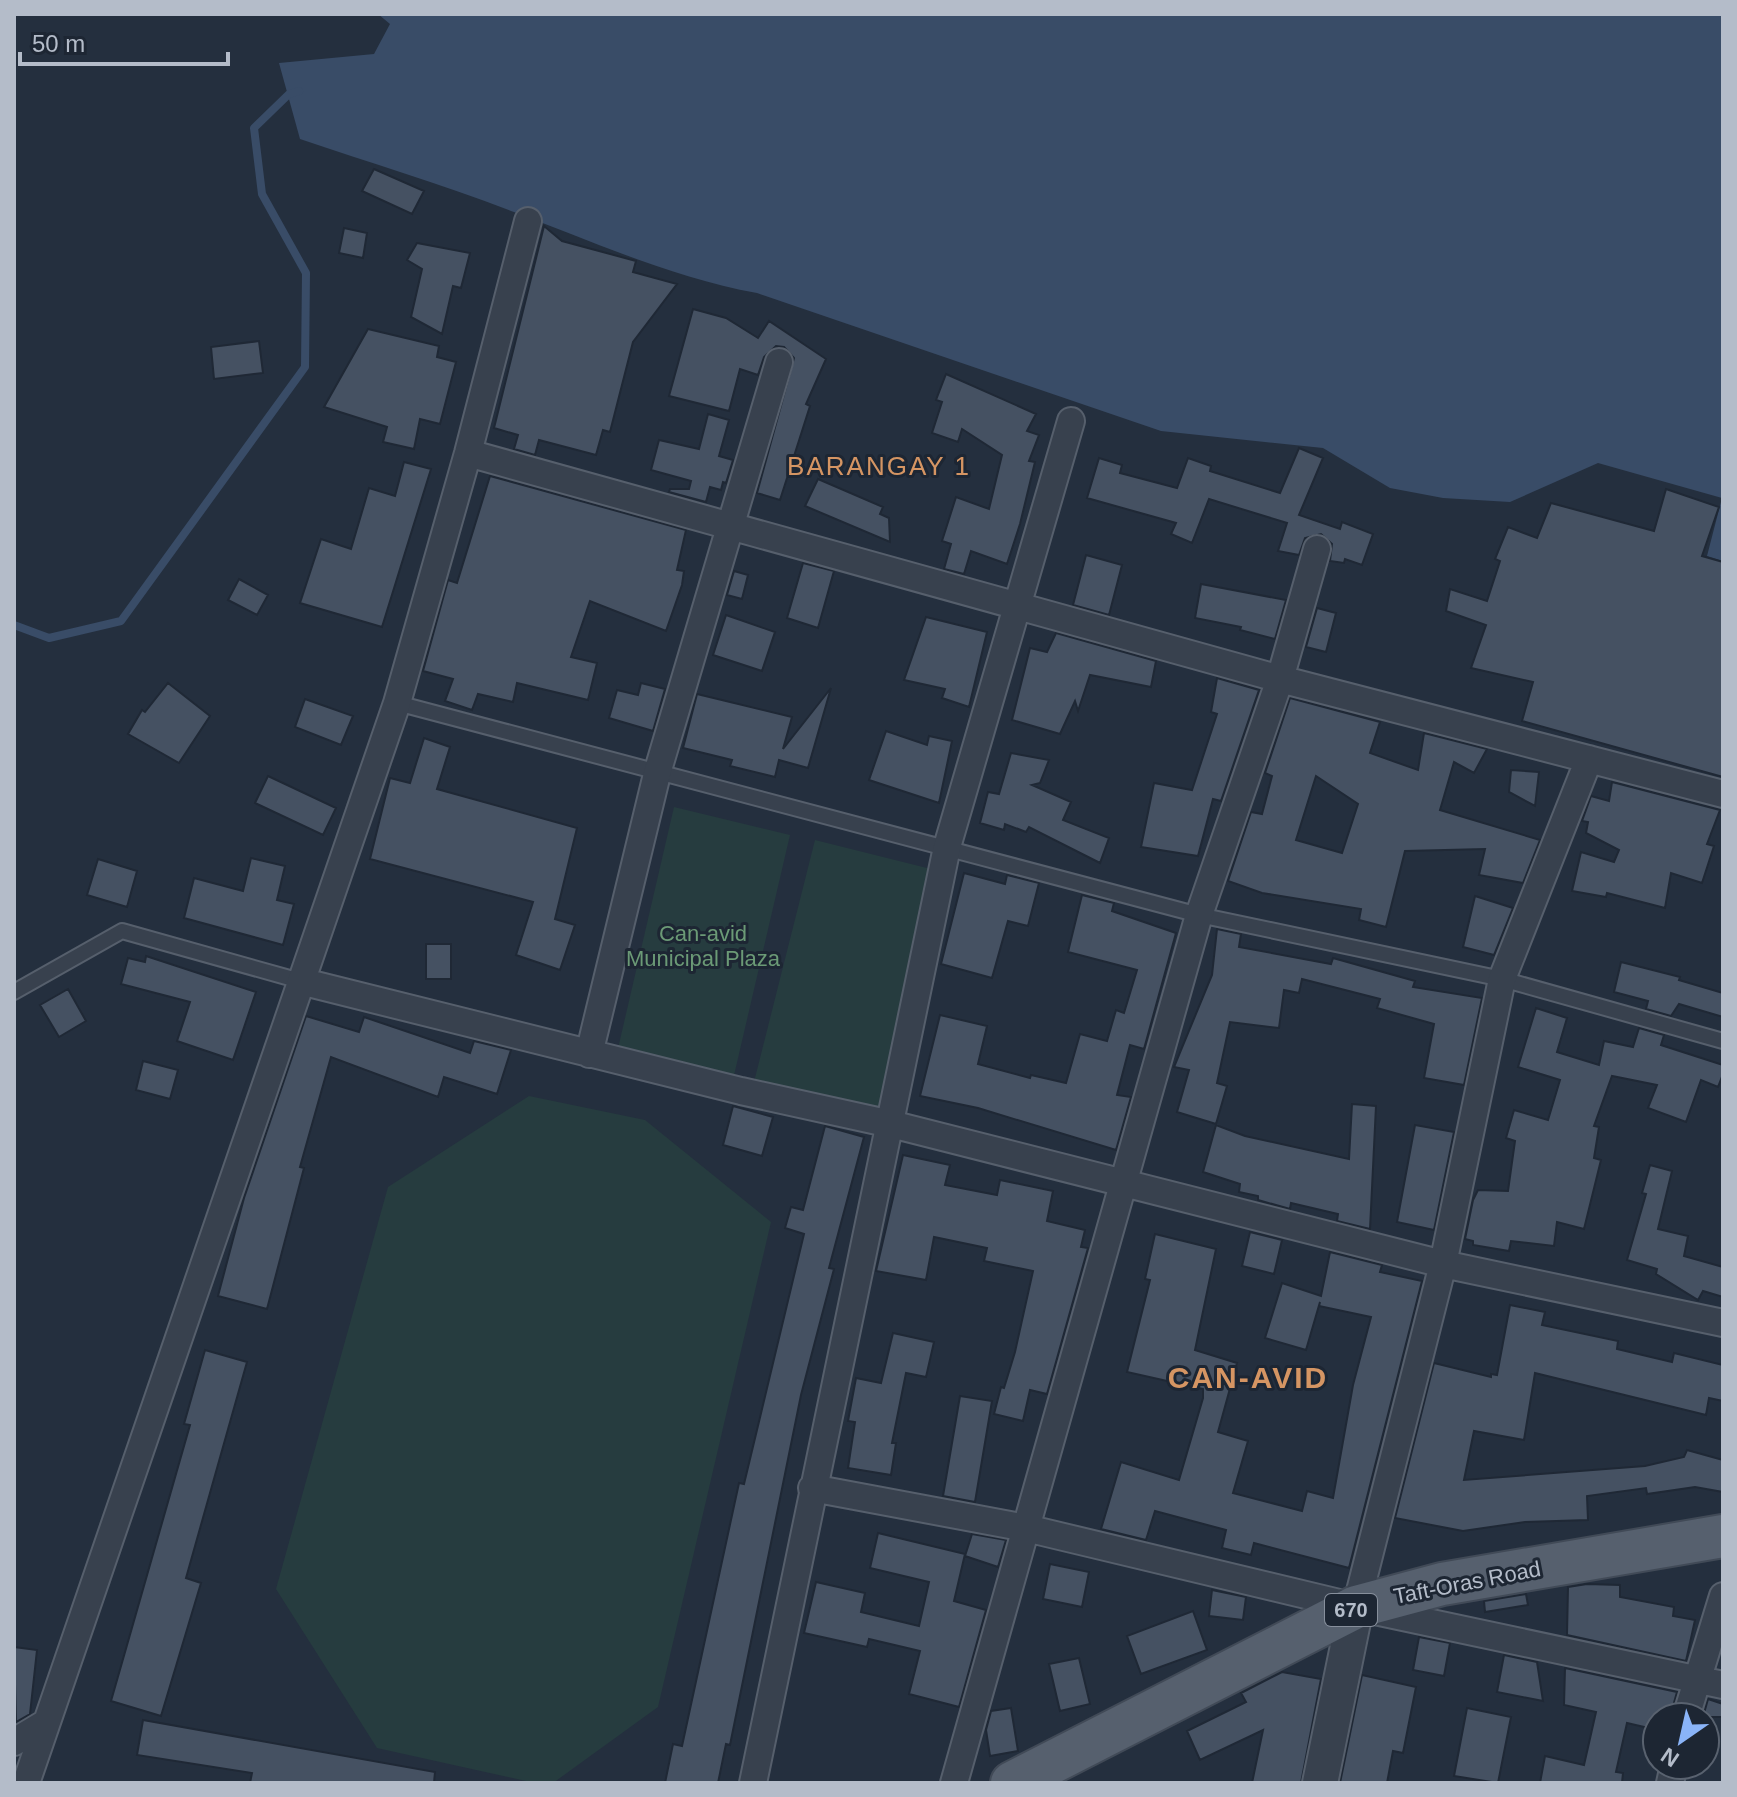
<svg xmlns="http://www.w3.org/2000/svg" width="1737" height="1797" font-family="Arial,sans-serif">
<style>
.green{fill:#263c3f}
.water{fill:#394c67}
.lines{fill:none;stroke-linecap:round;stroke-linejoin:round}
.stream{stroke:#394c67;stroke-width:8}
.building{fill:#455162;stroke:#1f2835;stroke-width:2;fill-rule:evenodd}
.service-casing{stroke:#565f6c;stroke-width:18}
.minor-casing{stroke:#565f6c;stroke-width:30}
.tertiary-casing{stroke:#565f6c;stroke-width:38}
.primary-casing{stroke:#414a57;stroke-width:46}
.service{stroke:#38414e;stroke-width:14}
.minor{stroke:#38414e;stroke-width:26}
.tertiary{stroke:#38414e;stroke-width:34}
.primary{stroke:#56606e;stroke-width:42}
.labels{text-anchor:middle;stroke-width:6;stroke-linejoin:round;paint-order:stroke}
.shield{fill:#1d2633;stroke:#878f9c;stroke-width:2}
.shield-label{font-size:20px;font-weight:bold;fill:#b4bcc9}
.park-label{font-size:22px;fill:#6b9a76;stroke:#1d2633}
.street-label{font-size:22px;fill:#b4bcc9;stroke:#1d2633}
.quarter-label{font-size:26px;letter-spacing:2px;fill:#d59563;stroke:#1d2633}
.district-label{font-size:30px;font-weight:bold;letter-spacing:2px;fill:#d59563;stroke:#1d2633}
</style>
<rect width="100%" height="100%" fill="#242f3e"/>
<!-- green -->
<path class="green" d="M674,807l116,28 -58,249 -116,-27z
M815,840l120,30 -60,250 -122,-34z
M529,1096l116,24 126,102 -113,485 -105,76h-18l-158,-35 -101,-159 112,-402z"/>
<!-- water -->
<path class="water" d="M378,14h1345v547l-16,-5 15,-58 -124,-35 -88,39 -67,-4 -53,-10 -67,-40 -162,-17 -404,-138c-84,-15 -163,-51 -243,-81 -70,-27 -143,-49 -214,-73l-21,-76 95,-9 16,-30z"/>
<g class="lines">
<!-- stream -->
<path class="stream" d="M14,625l35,13 72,-17 184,-254 1,-94 -44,-79 -8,-66 35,-34 10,-3"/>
</g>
<!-- building -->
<path class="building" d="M374,169l50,22 -12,23 -50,-23z
M544,226l18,15 74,20 -3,11 44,12 -44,58 -23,90 -7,-2 -7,25 -57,-15 -4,15 -21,-6 4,-14 -24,-7z
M344,228l23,5 -4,25 -24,-5z
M417,243l53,10 -9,35 -8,-2 -11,48 -31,-17 11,-48 -15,-9z
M693,309l33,9 32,20 11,-17 57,38 -20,45 4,2 -30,94 -23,-7 37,-135 -10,-11 -8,-1 -12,11 -6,18 -18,-6 -11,42 -60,-15z
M368,329l71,17 -2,11 19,5 -16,62 -20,-5 -6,30 -31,-7 4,-15 -63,-20z
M259,341l4,32 -49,6 -3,-32z
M946,374l90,40 -9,17 12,4 -10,26 6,1 -15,62 -13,40 -36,-13 -7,23 -20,-5 7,-25 -9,-3 14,-44 33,12 13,-54 -40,-26 -4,13 -26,-9 10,-31 -6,-2z
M708,414l21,6 -10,36 14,4 -7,23 -3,-1 -2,8 -11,-3 -4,15 -37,-10 1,-3h19l2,-8 -40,-11 8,-30 40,9z
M1299,448l24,10 -24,57 41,14 2,-7 31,12 -11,31 -17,-6 -1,4 -14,-2 2,-17 -11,-10 -16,4 -6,17 -21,-4 9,-28 -78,-24 -17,44 -21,-9 5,-11 -89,-25 12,-40 23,7 -2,8 57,15 11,-30 23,8 -1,5 70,22z
M404,462l27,7 -49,158 -82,-24 21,-64 30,10 18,-61 26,8z
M490,476l196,54 -9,40 7,1 -2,14 -16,46 -76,-30 -19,56 26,6 -9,37 -71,-17 -4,19 -35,-8 -6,16 -27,-9 8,-22 -30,-8 25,-91 9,3z
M818,479l65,28 -3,7 9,4 1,24 -85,-36z
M1666,489l53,18 -17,49 21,6v215l-201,-56 11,-39 -62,-14 15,-43 -40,-14 4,-22 37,12 13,-40 -5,-2 13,-32 29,11 14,-35 103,28z
M1086,555l36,10 -13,50 -36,-10z
M803,563l31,8 -16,57 -31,-10z
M734,571l14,4 -6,24 -15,-4z
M239,579l29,16 -11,20 -29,-15z
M1201,584l85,16 -11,39 -35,-9 1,-3 -46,-9z
M1317,608l19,5 -10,39 -20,-5z
M726,615l49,17 -13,39 -49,-16z
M926,617l61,15 -18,75 -27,-9 3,-9 -41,-9z
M1056,633l100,28 -5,26 -61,-12 -12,36 -3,-10 -15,33 -48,-14 18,-72 17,4z
M1217,678l42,12 -38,111 -8,-2 -15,57 -57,-9 13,-64 38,7 25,-76 -6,-2z
M168,683l42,33 -31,47 -51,-29 14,-24 3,2z
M641,683l24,6 -12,42 -44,-13 8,-28 21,5z
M831,688l-23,80 -29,-8 -4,17 -45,-11 2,-6 -49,-12 14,-54 95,23 -9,32z
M1290,698l90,24 -10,31 48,17 6,-37 63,16 -13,24 -20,-11 -14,48 100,30 -17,43 -44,-8 6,-26 -80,2 -19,76 -27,-7 2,-11 -99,-16 -34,-12 23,-69 11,2 10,-38 -7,-3zM1316,776l42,28 -16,49 -46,-13z
M305,699l48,17 -12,29 -46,-18z
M886,731l41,14 2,-9 23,5 -13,62 -70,-23z
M424,738l26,9 -13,42 140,39 -22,91 20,6 -15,45 -44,-15 17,-53 -163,-43 20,-81 20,5z
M1011,753l38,7 -9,23 -8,2 39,17 -8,18 46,18 -9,25 -71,-36 -3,5 -21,-8 -1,6 -24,-7 8,-31 11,2z
M1511,770l28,2 -4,34 -26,-14z
M268,776l68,32 -13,27 -68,-32z
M1612,782l108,28 -13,34 7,2 -12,37 -31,-10 -6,35 -58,-15 -1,4 -34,-6 9,-39 33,10 5,-12 -33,-17 2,-11 -6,-1 9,-25 18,5z
M251,858l34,8 -8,34 17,4 -11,41 -99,-27 10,-40 49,13z
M98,859l39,12 -10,36 -40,-12z
M964,873l41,11 2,-9 32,8 -11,43 -20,-5 -16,57 -51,-14z
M1082,895l32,8 -2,8 64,22 -32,116 -14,-4 -13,50 14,2 -15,53 -138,-42 -58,-12 20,-81 47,11 -9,38 52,14 1,-3 35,8 14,-49 27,7 9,-31 8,3 13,-43 -69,-18z
M1475,896l38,12 -19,47 -31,-8z
M1217,929l24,5 -2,13 92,17 2,-6 82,23 -2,6 69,11 -18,87 -40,-7 10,-54 -57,-16 3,-9 -78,-20 -3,14 -15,-3 -5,38 -49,-6 -13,61 10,3 -11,38 -39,-12 12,-42 -15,-3 38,-92z
M426,944h25v35h-25z
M146,956l110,36 -23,68 -56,-19 13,-39 -69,-18 7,-26 17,4z
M1621,962l59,15 -1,3 44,13v24l-44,-13 -8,12 -25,-7 2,-8 -34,-9z
M68,989l18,32 -27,16 -19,-32z
M1536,1008l31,10 -10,34 42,13 5,-24 29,6 6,-19 25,7 -3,10 62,20v9l-5,13 -17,-7 -15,42 -38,-14 9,-23 -45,-9 -18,50 5,1 -5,31 7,2 -17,69 -27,-7 -3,24 -43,-5 -2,10 -36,-6v-4l-8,-2 8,-39 5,-10 30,1 7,-50 -9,-3 8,-28 34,10 12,-40 -42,-13z
M306,1016l53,16 5,-15 106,36 4,-12 37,9 -14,44 -53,-17 -6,20 -107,-40 -31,110 4,1 -37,141 -49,-13 26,-98z
M143,1061l35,9 -8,29 -34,-9z
M1352,1104l24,2 -6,123 -33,-8 1,-7 -47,-11 -1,6 -32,-9v-4l-19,-4 1,-8 -37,-12 13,-47 29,11 104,23z
M733,1106l40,11 -11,39 -39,-11z
M1415,1125l39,7 -20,98 -37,-8z
M825,1126l39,11 -35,131 5,1 -33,126 -71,350 -4,-1 -8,39h-53l8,-39 9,2 57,-263 5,1 60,-250 -19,-6 6,-21 12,3z
M903,1155l47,10 -5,20 52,10 3,-15 53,11 -6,30 38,9 -4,17 7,1 -41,146 -17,-4 -7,31 -29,-7 7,-27 3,1 11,-36 18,-81 -49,-10 3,-13 -53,-11 -8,43 -50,-9z
M1650,1165l22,6 -14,58 30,7 -4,20 39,11v30l-20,-6 -5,9 -42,-26 1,-5 -30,-9 19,-66 -4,-1z
M1250,1232l32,8 -8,34 -32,-8z
M1155,1234l61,15 -21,101 42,13 -19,69 30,9 -15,52 69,18 5,-20 26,7 20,-113 18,-68 -52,-11 1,-4 -14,48 -41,-12 17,-55 39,13 9,-44 52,13 -2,7 42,9 -73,287 -95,-25 -3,12 -29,-7 4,-18 -71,-19 -9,29 -45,-11 20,-67 58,18 24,-82v-9l-76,-17 23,-92 -5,-1z
M1510,1305l35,7 -3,13 76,16 -1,8 55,13 2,-9 49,12v36l-14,-3 -3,17 -171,-42 -11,67 -50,-9 -10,49 181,-14 39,-9 3,-7 36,10v32l-28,-5 -48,7 -1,-6 -59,8 1,24 -63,2 -62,9 -68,-13 39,-155 57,14v-3l6,1z
M893,1333l41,9 -8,35 -20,-4 -14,70h4l-5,32 -43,-7 7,-46 -7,-1 8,-43 25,5z
M205,1350l42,12 -61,216 15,5 -40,133 -50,-15 79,-276 -6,-1z
M960,1396l32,5 -17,101 -32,-6z
M878,1533l87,21 -11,47 32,9 -27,97 -50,-13 11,-43 -51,-12 -2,8 -63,-14 12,-51 49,11 -4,19 58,14 10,-44 -59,-14z
M972,1534l34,6 -8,27 -33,-11z
M1050,1564l39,8 -7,35 -39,-8z
M1587,1584l33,1v12l54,10 -1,9 22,4 -9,41 -119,-26 1,-48z
M1212,1590l34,7 -3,23 -34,-4z
M1526,1594l2,11 -43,7 -1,-11z
M1193,1611l14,39 -66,24 -14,-38z
M1419,1637l31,6 -6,33 -31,-6z
M14,1647l23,3 -7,64 -14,8z
M1504,1655l33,7 6,39 -46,-9z
M1079,1658l11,46 -30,7 -11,-47z
M1565,1668l112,24 -7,25h-13v13l-30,-7 -11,49 7,1 -1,10h-82l5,-27 39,9 12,-53 -32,-7z
M1282,1672l39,7 -20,104h-49l11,-53 -63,30 -13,-29 59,-29 -5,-9z
M1362,1675l54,12 -13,66 -10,-2 -6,32h-47z
M1708,1699l15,5v13h-20z
M1011,1708l7,43 -28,5 -4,-26 5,-19z
M1467,1708l44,9 -13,66 -44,-7z
M143,1720l292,52 -1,11h-184l2,-10 -115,-18z"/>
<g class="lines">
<!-- service casing -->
<g class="service-casing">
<path id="service" d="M397,703l802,212 303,64 221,62
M14,992l108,-61 182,51"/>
</g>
<!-- minor casing -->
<g class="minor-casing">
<path id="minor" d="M468,453l812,226 443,115
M304,982l437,109 150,33 552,140 280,59
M589,1054l69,-284 121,-408
M812,1488l214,40 330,79 367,78
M1356,1607l87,-343 59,-285 87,-220
M1686,1717l37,-121
M14,1742l30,-18
M26,1783l371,-1080 71,-250 60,-232
M753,1783l194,-936 124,-426
M954,1783l245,-868 81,-236 37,-130
M1670,1783l4,-18"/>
</g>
<!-- tertiary casing -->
<g class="tertiary-casing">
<path id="tertiary" d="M1320,1783l36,-176"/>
</g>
<!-- primary casing -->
<g class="primary-casing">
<path id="primary" d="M1012,1783l344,-176 86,-23 281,-48"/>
</g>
<!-- service -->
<use href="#service" class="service"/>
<!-- minor -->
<use href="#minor" class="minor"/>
<!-- tertiary -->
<use href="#tertiary" class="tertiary"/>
<!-- primary -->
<use href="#primary" class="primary"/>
</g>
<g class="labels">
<!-- shield labels -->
<rect class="shield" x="1325" y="1594" width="52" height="32" rx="6"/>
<g class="shield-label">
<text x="1351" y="1617">670</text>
</g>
<!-- park labels -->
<g class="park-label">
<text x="703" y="941">Can-avid<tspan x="703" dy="25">Municipal Plaza</tspan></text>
</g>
<!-- street labels -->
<g class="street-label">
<text transform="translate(1467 1582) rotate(-11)" y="8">Taft-Oras Road</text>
</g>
<!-- quarter labels -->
<g class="quarter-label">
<text x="879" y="475">BARANGAY 1</text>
</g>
<!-- district labels -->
<g class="district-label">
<text x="1248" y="1388">CAN-AVID</text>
</g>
</g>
<!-- border -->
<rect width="1737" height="1797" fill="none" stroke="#b4bcc9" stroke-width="32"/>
<!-- north arrow -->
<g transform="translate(1681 1741) rotate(214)"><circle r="38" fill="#1d2633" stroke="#59626f" stroke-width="2"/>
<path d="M0-6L14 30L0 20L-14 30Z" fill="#8ab4f8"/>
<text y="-12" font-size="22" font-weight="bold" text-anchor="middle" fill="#b4bcc9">N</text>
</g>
<!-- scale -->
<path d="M20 52v12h208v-12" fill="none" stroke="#b4bcc9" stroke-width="4"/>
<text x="32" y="52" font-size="24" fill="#b4bcc9" stroke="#1d2633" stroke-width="6" paint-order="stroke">50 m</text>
</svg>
